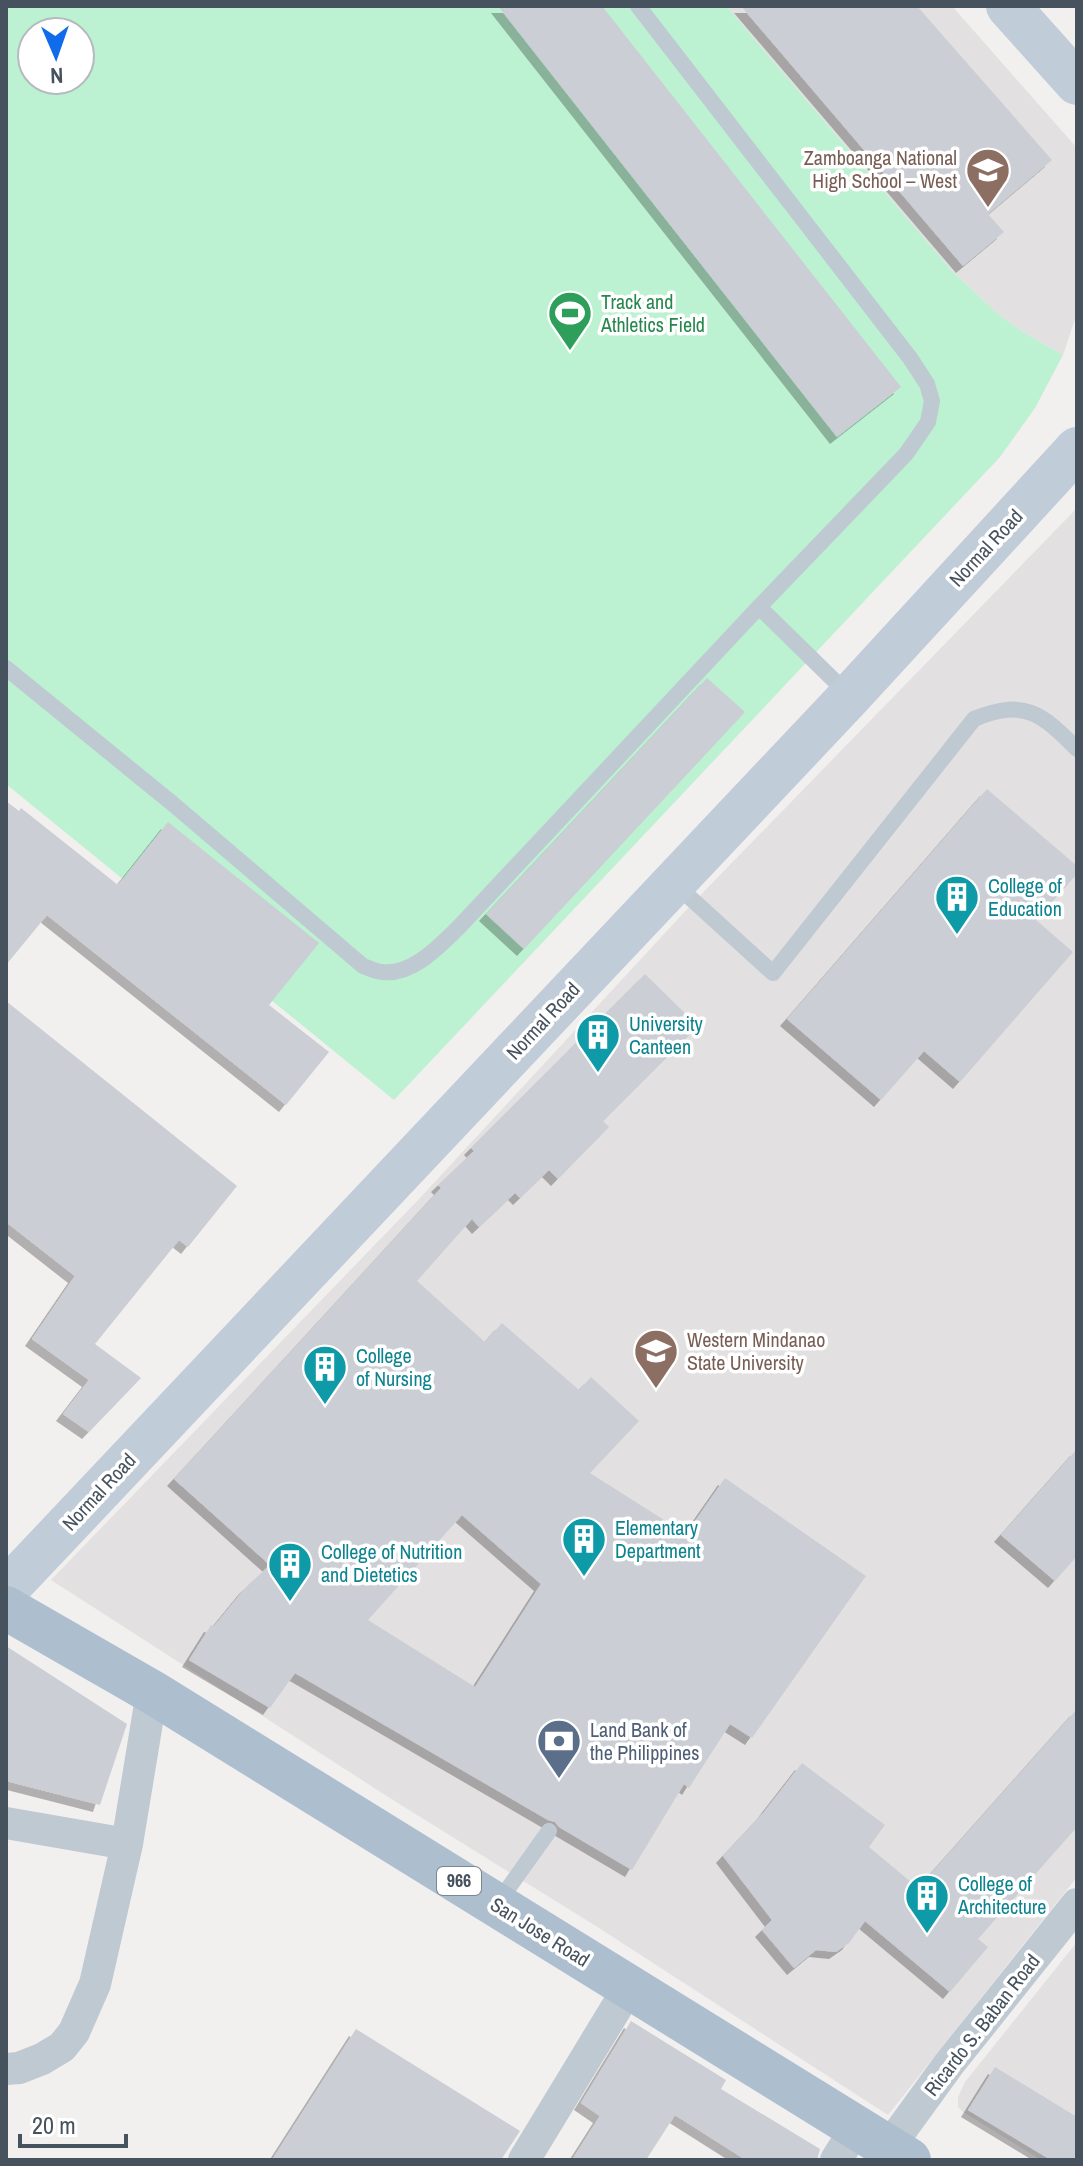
<svg xmlns="http://www.w3.org/2000/svg" width="1083" height="2166" font-family="'Archivo Narrow',sans-serif">
<style>
.education{fill:#e3e0e1}
.pitch{fill:#bcf1d1;fill-rule:evenodd}
.building{fill:#cbced4;fill-rule:evenodd;filter:url(#shadow)}
.lines{fill:none;stroke-linecap:round;stroke-linejoin:round}
.lane{stroke:#bfc9d2;stroke-width:16}
.street{stroke:#bfc9d2;stroke-width:32}
.secondary{stroke:#c1ccd9;stroke-width:44}
.primary{stroke:#adbecf;stroke-width:44}
.labels{text-anchor:middle;stroke-width:7;stroke-linejoin:round;paint-order:stroke}
.shield{fill:#fff;stroke:#7e868e;stroke-width:2}
.shield-label{font-size:18px;font-weight:bold;fill:#46525e}
.education-label{font-size:20px;fill:#785e54;stroke:#fff;text-anchor:end}
.leisure-label{font-size:20px;fill:#27864d;stroke:#fff;text-anchor:start}
.street-label{font-size:20px;fill:#46525e;stroke:#fff}
.culture-label{font-size:20px;fill:#0d838f;stroke:#fff;text-anchor:start}
.service-label{font-size:20px;fill:#4e5e75;stroke:#fff;text-anchor:start}
</style>
<defs>
<filter id="shadow"><feDropShadow dx="-7" dy="7" stdDeviation="0" flood-color="#0004"/></filter>
</defs>
<rect width="100%" height="100%" fill="#f2efef"/>
<!-- education -->
<path class="education" d="M726,6h226l125,142v165l-14,42 -40,-23 -25,-18 -47,-44z
M1077,508v1369l-189,238 -289,-187 -206,-128 -342,-220 368,-381 270,-292z
M1077,1942v218h-36l-78,-48 -5,-5v-10l7,-15z"/>
<!-- pitch -->
<path class="pitch" d="M6,6h720l225,264 47,44 25,18 40,23 -28,53 -35,49 -606,643 -388,-316zM32,32h48v48h-48z"/>
<!-- building -->
<path class="building" d="M498,6h104l299,381 -64,50z
M741,6h176l135,154 -64,54 16,18 -41,34z
M707,678l38,34 -221,237 -38,-35z
M987,789l90,77v8l-41,46 37,32 -113,130 -36,-31 -43,49 -94,-81z
M6,801l13,10 2,-3 97,77 50,-63 151,121 -50,62 60,47 -43,53 -239,-190 -41,50z
M645,974l53,52 -95,95 6,6 -51,52 -9,-9 -29,28 -5,-5 -36,34 -7,-8 -55,62 68,61 17,-19 77,67 12,-13 48,44 -49,52 96,61 39,-56 141,98 -114,162 -22,-14 -41,64 -5,-4 -52,86 -73,-43 -4,-5 -7,-2 -253,-147 -25,35 -81,-48 22,-35 3,1 32,-39 24,-22 -96,-86 267,-291 -3,-3 36,-34 -3,-3zM462,1515l79,69 -66,103 -107,-67z
M6,1001l231,185 -49,61 -9,-7 -84,104 46,34 -52,54 -26,-18 26,-34 -57,-41 43,-63 -69,-54z
M1077,1449v107l-22,25 -54,-46z
M6,1646l121,78 -27,81 -94,-24z
M1077,1709v118l-99,112 10,8 -38,45 -85,-71 -16,22 -13,9 -20,-2 -22,18 -32,-38 10,-10 -49,-64 41,-44 38,-49 83,62 -16,22 49,41z
M631,2021l95,59 -5,9 99,60 -3,11h-71l-71,-45 -29,45h-74l28,-44 -19,-13z
M356,2029l164,102 -19,29h-229z
M995,2067l82,50v43h-26l-83,-50z"/>
<g class="lines">
<!-- lane -->
<path class="lane" d="M759,607l90,88
M6,668l167,136 190,162c6,2 13,6 19,6 30,4 57,-26 76,-44l301,-321 147,-153 22,-32 4,-21 -5,-17 -17,-26 -272,-352
M675,884l98,89 201,-254c51,-21 68,-5 103,30
M497,1904l52,-73"/>
<!-- street -->
<path class="street" d="M6,1823l121,21
M6,2069l13,-1 23,-9 20,-12 12,-15 21,-48 32,-140 25,-152
M888,2148l61,-84 128,-160
M524,2160l105,-173
M836,2160l20,-32"/>
<!-- secondary -->
<path class="secondary" d="M1008,6l69,77
M6,1590l844,-894 227,-247"/>
<!-- primary -->
<path class="primary" d="M6,1608l146,84 757,468"/>
</g>
<!-- icons -->
<defs>
<g id="school-pin" transform="scale(2.3)"><path d="M0 17L-7.5 6A9.5 9.5 0 1 1 7.5 6Z" fill="#8d6e63" stroke="#fff"/><path d="M0-5L7-2L0 1L-7-2ZM-4 1L0 2.5L4 1V4Q0 6-4 4Z" fill="#fff"/></g>
<g id="stadium-pin" transform="scale(2.3)"><path d="M0 17L-7.5 6A9.5 9.5 0 1 1 7.5 6Z" fill="#2e9e5b" stroke="#fff"/><path d="M0-5a6.5 5 0 1 0 0 10a6.5 5 0 1 0 0-10ZM-3.5-1.8h7v3.6h-7Z" fill="#fff"/></g>
<g id="building-pin" transform="scale(2.3)"><path d="M0 17L-7.5 6A9.5 9.5 0 1 1 7.5 6Z" fill="#0f9aa8" stroke="#fff"/><path d="M-4-6H4V6H1V3H-1V6H-4ZM-2.5-4.3h1.7v1.8h-1.7ZM.8-4.3h1.7v1.8H.8ZM-2.5-1h1.7V.8h-1.7ZM.8-1h1.7V.8H.8Z" fill="#fff"/></g>
<g id="university-pin" transform="scale(2.3)"><path d="M0 17L-7.5 6A9.5 9.5 0 1 1 7.5 6Z" fill="#8d6e63" stroke="#fff"/><path d="M0-5L7-2L0 1L-7-2ZM-4 1L0 2.5L4 1V4Q0 6-4 4Z" fill="#fff"/></g>
<g id="bank-pin" transform="scale(2.3)"><path d="M0 17L-7.5 6A9.5 9.5 0 1 1 7.5 6Z" fill="#5c6f8a" stroke="#fff"/><path d="M-6-4H6V4H-6ZM0-2.3a2.3 2.3 0 1 0 0 4.6a2.3 2.3 0 1 0 0-4.6Z" fill="#fff"/></g>
</defs>
<g fill-rule="evenodd">
<use href="#school-pin" x="988" y="170"/>
<use href="#stadium-pin" x="570" y="313"/>
<use href="#building-pin" x="957" y="897"/>
<use href="#building-pin" x="598" y="1035"/>
<use href="#university-pin" x="656" y="1351"/>
<use href="#building-pin" x="325" y="1367"/>
<use href="#building-pin" x="584" y="1539"/>
<use href="#building-pin" x="290" y="1564"/>
<use href="#bank-pin" x="559" y="1741"/>
<use href="#building-pin" x="927" y="1896"/>
</g>
<g class="labels">
<!-- shield labels -->
<rect class="shield" x="437" y="1867" width="44" height="28" rx="6"/>
<g class="shield-label">
<text x="459" y="1887">966</text>
</g>
<!-- education labels -->
<g class="education-label">
<text x="957" y="165">Zamboanga National<tspan x="957" dy="23">High School – West</tspan></text>
<text x="687" y="1347" text-anchor="start">Western Mindanao<tspan x="687" dy="23">State University</tspan></text>
</g>
<!-- leisure labels -->
<g class="leisure-label">
<text x="601" y="309">Track and<tspan x="601" dy="23">Athletics Field</tspan></text>
</g>
<!-- street labels -->
<g class="street-label">
<text transform="translate(986 548) rotate(-47)" y="7">Normal Road</text>
<text transform="translate(543 1021) rotate(-47)" y="7">Normal Road</text>
<text transform="translate(99 1492) rotate(-47)" y="7">Normal Road</text>
<text transform="translate(540 1932) rotate(32)" y="7">San Jose Road</text>
<text transform="translate(982 2025) rotate(-52)" y="7">Ricardo S. Baban Road</text>
</g>
<!-- culture labels -->
<g class="culture-label">
<text x="988" y="893">College of<tspan x="988" dy="23">Education</tspan></text>
<text x="629" y="1031">University<tspan x="629" dy="23">Canteen</tspan></text>
<text x="356" y="1363">College<tspan x="356" dy="23">of Nursing</tspan></text>
<text x="615" y="1535">Elementary<tspan x="615" dy="23">Department</tspan></text>
<text x="321" y="1559">College of Nutrition<tspan x="321" dy="23">and Dietetics</tspan></text>
<text x="958" y="1891">College of<tspan x="958" dy="23">Architecture</tspan></text>
</g>
<!-- service labels -->
<g class="service-label">
<text x="590" y="1737">Land Bank of<tspan x="590" dy="23">the Philippines</tspan></text>
</g>
</g>
<!-- border -->
<rect width="1083" height="2166" fill="none" stroke="#46525e" stroke-width="16"/>
<!-- north arrow -->
<g transform="translate(56 56) rotate(178)"><circle r="38" fill="#ffffff" stroke="#b5babf" stroke-width="2"/>
<path d="M0-6L14 30L0 20L-14 30Z" fill="#106ceb"/>
<text y="-12" font-size="22" font-weight="bold" text-anchor="middle" fill="#46525e">N</text>
</g>
<!-- scale -->
<path d="M20 2134v12h106v-12" fill="none" stroke="#46525e" stroke-width="4"/>
<text x="32" y="2134" font-size="24" fill="#46525e" stroke="#ffffff" stroke-width="6" paint-order="stroke">20 m</text>
</svg>
